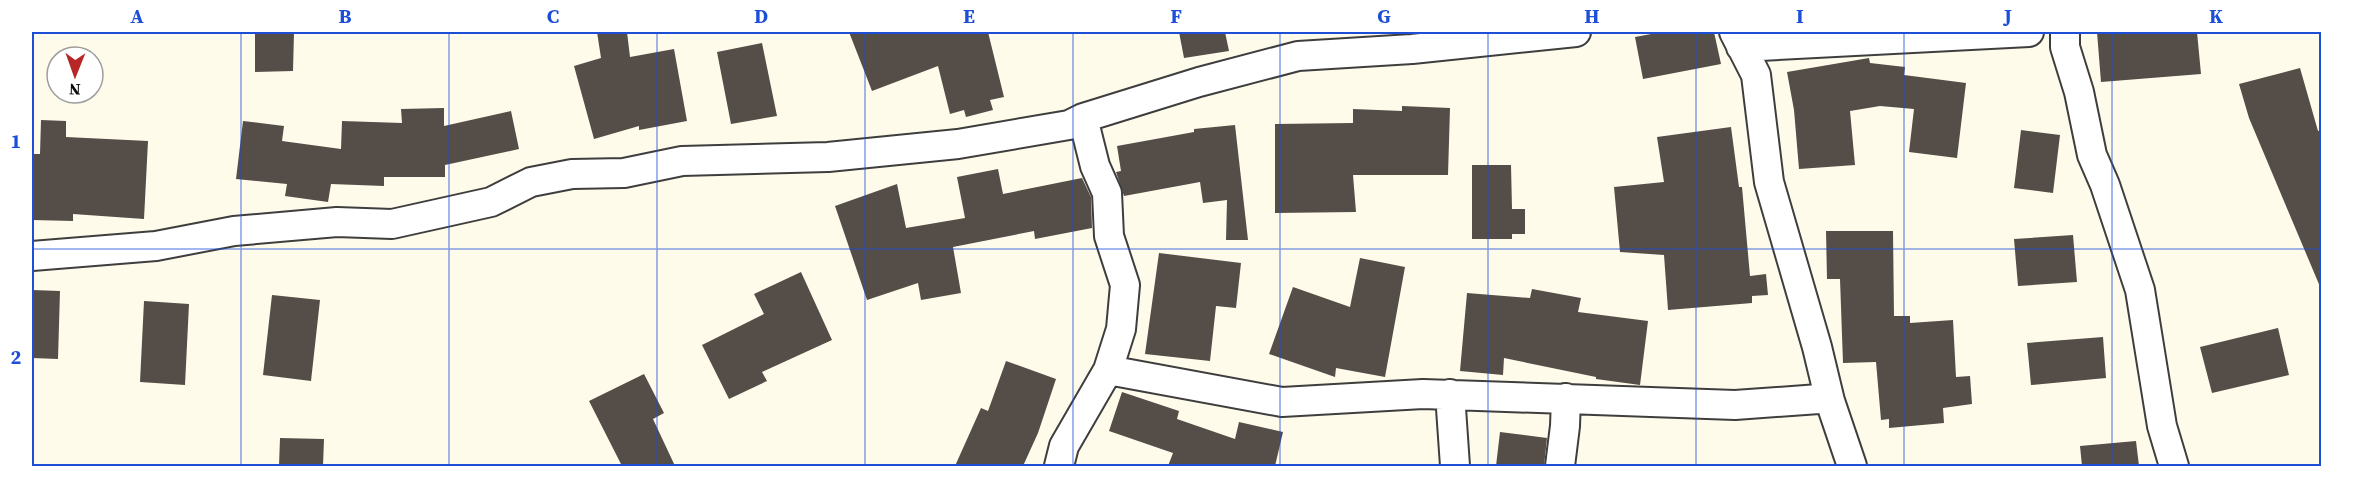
<svg xmlns="http://www.w3.org/2000/svg" width="2353" height="498" font-family="'Source Serif 4',serif">
<style>
.building{fill:#544d48}
.lines{fill:none;stroke-linecap:round;stroke-linejoin:round}
.minor-casing{stroke:#3e3e3e;stroke-width:32}
.minor{stroke:#fff;stroke-width:28}
.grid{fill:none;stroke:#1d4ed8;stroke-width:1.5;stroke-opacity:0.55}
.neatline{fill:none;stroke:#1d4ed8;stroke-width:2}
.grid-label{font-size:20px;text-anchor:middle;font-weight:bold;fill:#1d4ed8}
</style>
<rect width="100%" height="100%" fill="#fffbea"/>
<!-- building -->
<path class="building" d="M255,32h39l-1,39 -38,1z
M597,32h30l3,25 44,-8 13,72 -48,9v-4l-45,13 -20,-73 27,-8z
M849,32h139l16,65 -14,3 3,10 -27,7 -2,-7 -14,4 -12,-48 -66,25z
M1179,32h46l4,19 -45,7z
M1662,32h52l7,32 -78,15 -8,-42z
M2097,32h100l4,42 -100,8z
M762,43l15,73 -46,8 -14,-72z
M1869,58l1,5 35,4 -1,8 62,8 -9,75 -48,-6 5,-43 -34,-3 -30,5 5,54 -56,4 -5,-59 -7,-38z
M2300,68l18,63 4,-1 -1,159 -72,-171 -10,-34z
M1402,106l48,2 -2,67h-95l3,37 -81,1v-89l78,-1v-14l49,2z
M444,108v18l67,-15 8,38 -74,16v12h-61v9l-53,-2 -3,18 -43,-6 2,-12 -51,-5 7,-58 41,5 -2,15 59,8 1,-28 60,2 -1,-14z
M41,120l25,1v16l82,4 -4,78 -71,-5v7l-41,-1v-66h8z
M1235,125l13,115h-22l1,-40 -24,3 -3,-21 -76,14 -8,-24 5,-1 -4,-25 77,-14v-3z
M1731,127l8,60h3l8,89 16,-2 2,21 -16,1v7l-84,7 -4,-55 -44,-3 -6,-65 50,-5 -7,-45z
M2021,130l39,5 -7,58 -39,-5z
M1472,165h39l1,44h13v25h-13v5h-40z
M998,169l5,25 79,-16 9,19 1,31 -57,11 -1,-8 -81,16 8,46 -40,7 -3,-17 -51,17 -32,-94 62,-22 9,44 59,-10 -8,-41z
M1826,231h67l1,85h16v7l43,-3 3,57 14,-1 2,28 -29,4 1,15 -55,5v-9l-8,1 -5,-58 -33,1 -3,-84h-13z
M2073,235l4,47 -59,4 -4,-47z
M1159,253l82,10 -5,45 -20,-2 -6,55 -65,-7z
M1360,258l45,9 -20,110 -49,-9 -1,9 -66,-23 24,-67 57,20z
M801,272l31,68 -70,32 5,9 -38,18 -27,-54 62,-31 -10,-20z
M1532,289l49,9 -3,14 70,9 -8,64 -44,-6v-2l-92,-19 -1,17 -43,-4 7,-78 63,5z
M32,290l28,1 -2,68 -26,-1z
M272,295l48,5 -9,81 -48,-6z
M144,301l45,3 -4,81 -45,-3z
M2278,328l11,47 -77,18 -12,-46z
M2103,337l3,41 -75,7 -4,-42z
M1006,361l50,18 -18,54 -15,33h-68l26,-58 7,3z
M644,374l20,39 -11,6 22,47h-53l-33,-65z
M1122,392l57,19 -2,8 58,20 4,-17 44,10 -8,34h-107l5,-13 -64,-22z
M1500,432l47,6 -3,28h-48z
M280,438l44,1 -1,27h-44z
M2136,441l3,25h-57l-2,-20z"/>
<g class="lines">
<!-- minor casing -->
<g class="minor-casing">
<path id="minor" d="M1734,32l22,43 13,107 48,165 13,54 22,65
M2065,32v15l14,45 13,63 13,30 35,105 22,136 12,40
M1741,47l288,-15
M32,256l124,-10 78,-15 103,-9 55,2 99,-22 40,-20 41,-8 52,-1 58,-12 146,-4 130,-13 111,-19 14,-7 116,-36 99,-26 114,-7 164,-17
M1108,370l174,32 141,-8 312,11 84,-6 11,2
M1450,394l5,72
M1059,466l5,-20 44,-76 13,-41 4,-44 -16,-49 -2,-43 -12,-27 -12,-48
M1560,466l5,-40 1,-28"/>
</g>
<!-- minor -->
<use href="#minor" class="minor"/>
</g>
<!-- grid -->
<path class="grid" d="M241,32v434M449,32v434M657,32v434M865,32v434M1073,32v434M1280,32v434M1488,32v434M1696,32v434M1904,32v434M2112,32v434M32,249h2290"/>
<!-- border -->
<rect width="2353" height="498" fill="none" stroke="#ffffff" stroke-width="66"/>
<!-- north arrow -->
<g transform="translate(75 75) rotate(181)"><circle r="28" fill="#ffffff" stroke="#9d9d9d" stroke-width="1.5"/>
<path d="M0-4.5L10 22L0 15L-10 22Z" fill="#b82727"/>
<text y="-9" font-size="16" font-weight="bold" text-anchor="middle" fill="#0b0b0b">N</text>
</g>
<rect x="33" y="33" width="2287" height="432" class="neatline"/>
<g class="grid-label">
<text x="137" y="23">A</text>
<text x="345" y="23">B</text>
<text x="553" y="23">C</text>
<text x="761" y="23">D</text>
<text x="969" y="23">E</text>
<text x="1176" y="23">F</text>
<text x="1384" y="23">G</text>
<text x="1592" y="23">H</text>
<text x="1800" y="23">I</text>
<text x="2008" y="23">J</text>
<text x="2216" y="23">K</text>
<text x="16" y="148">1</text>
<text x="16" y="364">2</text>
</g>
</svg>
